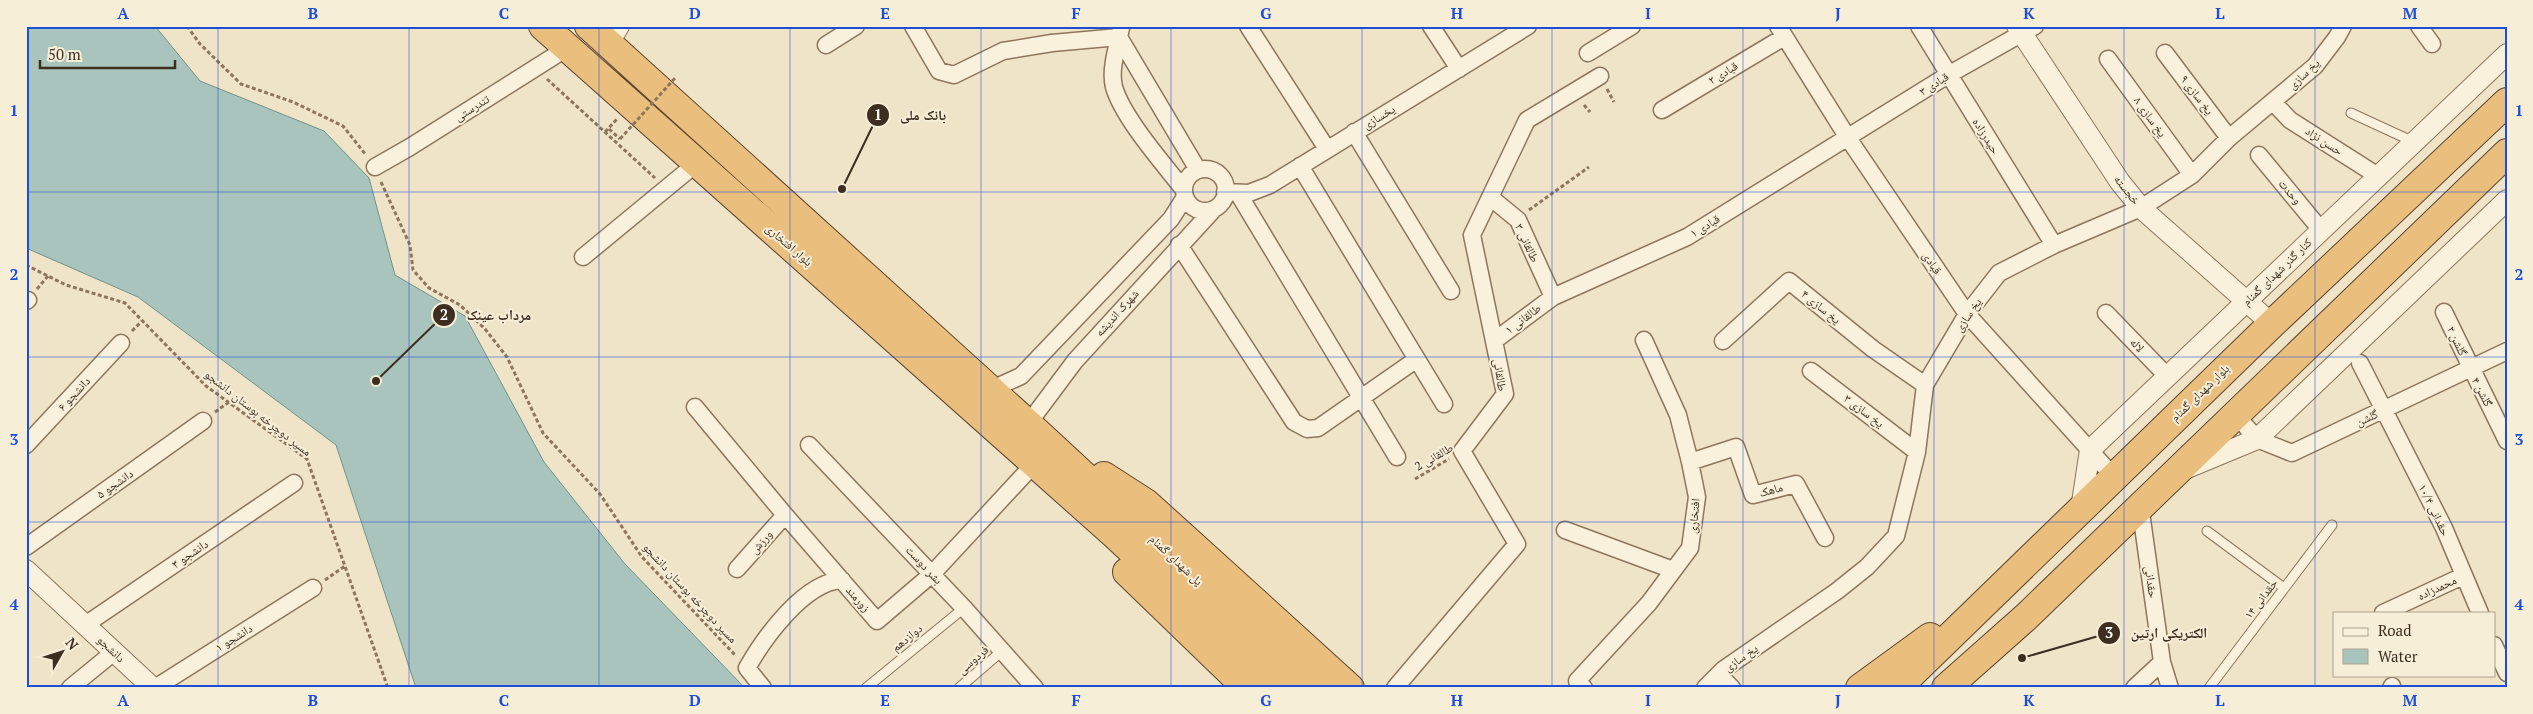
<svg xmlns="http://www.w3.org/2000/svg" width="2533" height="714" font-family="'PT Serif','Noto Naskh Arabic',serif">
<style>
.water{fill:#a9c4bc;stroke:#6f938a}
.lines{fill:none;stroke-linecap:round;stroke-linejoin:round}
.service-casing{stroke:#8d765c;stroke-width:11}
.minor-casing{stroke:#8d765c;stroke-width:19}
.tertiary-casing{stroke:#8d765c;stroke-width:22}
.trunk-casing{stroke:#5b4430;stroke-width:30}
.path{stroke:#8d765c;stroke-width:3;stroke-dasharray:4 2.5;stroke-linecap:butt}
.service{stroke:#faf1dc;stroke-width:9}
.minor{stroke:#faf1dc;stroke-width:16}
.tertiary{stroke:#faf1dc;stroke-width:20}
.trunk{stroke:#eabe7c;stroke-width:28}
.path-bridge{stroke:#8d765c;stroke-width:3;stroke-dasharray:4 2.5;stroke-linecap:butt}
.grid{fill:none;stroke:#1d4ed8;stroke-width:1;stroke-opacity:0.55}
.labels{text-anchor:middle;stroke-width:4;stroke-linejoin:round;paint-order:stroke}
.street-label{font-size:12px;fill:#3d2e20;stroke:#f7eed8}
.leader{fill:none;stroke:#3d2e20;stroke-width:2}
.callout-dot{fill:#3d2e20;stroke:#f7eed8;stroke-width:2}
.mark-label{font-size:15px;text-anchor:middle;font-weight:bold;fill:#fff}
.callout-label{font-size:14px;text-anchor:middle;font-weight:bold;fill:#3d2e20;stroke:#f7eed8;stroke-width:4;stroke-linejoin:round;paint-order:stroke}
.neatline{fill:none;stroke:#1d4ed8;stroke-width:2}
.grid-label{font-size:16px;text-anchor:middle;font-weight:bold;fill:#1d4ed8}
</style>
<rect width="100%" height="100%" fill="#f0e4c8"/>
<!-- water -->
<path class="water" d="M26,26h129l45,55 124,50 45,47 26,97 70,41 79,146 81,102 120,124h-329l-80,-243 -198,-148 -112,-49z"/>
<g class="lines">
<!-- service casing -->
<g class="service-casing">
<path id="service" d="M2351,113l63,29
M2207,531l77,57
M866,688l98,-80
M959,688l43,-37
M2209,688l123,-163"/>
</g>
<!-- minor casing -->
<g class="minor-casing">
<path id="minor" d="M913,26l26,45 15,4 49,-24 49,-8 67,-6 2,-9
M1248,26l79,123
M1431,26l28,43
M1778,26l70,112 119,176 147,163
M1919,26l135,219
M2419,26l13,18
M826,45l30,-19
M1588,53l44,-27
M2165,53l64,85
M2108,59l84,116
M2273,102l17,18 88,56
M1662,110l122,-73
M1354,132l97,159
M2259,155l62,75
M1300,166l144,238
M375,167l35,-20 157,-99
M1184 190a21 21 0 1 1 42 0a21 21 0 1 1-42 0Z
M1184,190c-21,-27 -61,-72 -70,-103 -4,-16 2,-35 5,-50l79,133
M1225,192l24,1 21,-8 258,-159
M1238,193l159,264
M1490,197l28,23 35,77
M1179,245l115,177 13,7 11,-1 99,-69
M583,257l114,-94
M26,301l2,-1
M2444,312l63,129
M2106,313l61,63
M1494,341l59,-44 134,-60 261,-162 87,-49
M1723,341l66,-60 84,68 52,36
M2360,363l84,165 36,85
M1811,371l106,81
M990,390l31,-14 150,-157 14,-22
M695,407l90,108 92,106 55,-47 103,-111
M2235,414l22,25 35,14 215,-102
M1028,424l47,-63 139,-152
M26,445l95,-102
M809,445l155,163 71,80
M1690,462l46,-15 17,48 43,-11 29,54
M2140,505l22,157 8,26
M1565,530l108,40
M26,547l177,-126
M737,569l48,-54
M2383,613l80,-37
M85,625l209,-142
M2494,645l13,28
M1719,675l13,13
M70,688l44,-36
M155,688l158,-100
M763,688l-16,-20c17,-30 57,-86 95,-88
M1395,688l122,-144 -55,-93 43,-57 -33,-159 55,-115 73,-44
M1584,688l-7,-7 72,-78 41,-55 7,-51 -7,-35 -12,-47 -34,-75
M1705,688l19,-19 113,-78 30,-24 29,-31 21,-84 8,-67 42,-71 32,-41 55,-28 87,-37 51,-33 37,-37 86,-72 22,-29 6,-11
M2134,688l28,-26
M2391,688l1,-2"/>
</g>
<!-- tertiary casing -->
<g class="tertiary-casing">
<path id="tertiary" d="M2017,26l103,156 21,26 131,116
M608,44l11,-18
M2187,468l70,-29 250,-239
M2081,509l9,-59 417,-396
M26,570l127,118"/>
</g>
<!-- trunk casing -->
<g class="trunk-casing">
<path id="trunk" d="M543,26l571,508 165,154
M589,26l449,407 275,255
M1104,476l42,27 204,185
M1127,572l120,116
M1860,688l70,-51
M1897,688l375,-364 235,-222
M1946,688l80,-71 481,-464"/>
</g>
<!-- path -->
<path class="path" d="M187,26l13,18 41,40 52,18 50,24 23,29
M547,79l108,99
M1607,89l7,13
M1584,105l6,7
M609,129l11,10
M605,132l12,-13
M381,182l29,63 3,25 16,18 31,17 25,24 22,28 36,76 57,61 42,63 94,99
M1529,210l60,-43
M26,265l40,20 59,18 81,83 101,73 81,229
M37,289l11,-13
M132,331l10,-10
M215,412l14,-10
M1415,479l34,-20
M325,580l20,-14"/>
<!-- service -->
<use href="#service" class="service"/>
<!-- minor -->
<use href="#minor" class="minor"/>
<!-- tertiary -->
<use href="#tertiary" class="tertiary"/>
<!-- trunk -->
<use href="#trunk" class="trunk"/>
<!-- path-bridge -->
<path class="path-bridge" d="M620,139l56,-62"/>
</g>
<!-- grid -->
<path class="grid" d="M218,26v662M409,26v662M599,26v662M790,26v662M981,26v662M1171,26v662M1362,26v662M1552,26v662M1743,26v662M1934,26v662M2124,26v662M2315,26v662M26,192h2481M26,357h2481M26,522h2481"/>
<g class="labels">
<!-- street labels -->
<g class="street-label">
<text transform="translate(1723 73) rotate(-31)" y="4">قبادی ۲</text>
<text transform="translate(2304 74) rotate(-43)" y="4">یخ سازی</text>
<text transform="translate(1934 84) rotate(-32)" y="4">قبادی ۳</text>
<text transform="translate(2197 95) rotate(53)" y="4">یخ سازی ۹</text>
<text transform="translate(472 108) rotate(-32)" y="4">تندرستی</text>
<text transform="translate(1379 117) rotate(-31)" y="4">یخسازی</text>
<text transform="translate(2150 117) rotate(54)" y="4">یخ سازی ۸</text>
<text transform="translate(1986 136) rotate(58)" y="4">حیدرزاده</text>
<text transform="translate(2324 141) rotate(33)" y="4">حسن نژاد</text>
<text transform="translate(2127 190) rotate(52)" y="4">خجسته</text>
<text transform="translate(2290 192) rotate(50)" y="4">وحدت</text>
<text transform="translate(1705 226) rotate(-31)" y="4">قبادی ۱</text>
<text transform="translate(1527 243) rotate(65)" y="4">طالقانی ۳</text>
<text transform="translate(789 245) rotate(41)" y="4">بلوار افتخاری</text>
<text transform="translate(1932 263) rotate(56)" y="4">قبادی</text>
<text transform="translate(2277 272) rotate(-44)" y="4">کنار گذر شهدای گمنام</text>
<text transform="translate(1821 307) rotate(39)" y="4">یخ سازی ۴</text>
<text transform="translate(1117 313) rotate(-48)" y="4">شهرک اندیشه</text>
<text transform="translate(1968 315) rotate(-56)" y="4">یخ سازی</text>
<text transform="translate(1523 319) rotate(-37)" y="4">طالقانی ۱</text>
<text transform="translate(2457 341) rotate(65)" y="4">گلشن ۲</text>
<text transform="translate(2137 345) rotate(46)" y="4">لاله</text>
<text transform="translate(1500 375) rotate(81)" y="4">طالقانی</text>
<text transform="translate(2482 392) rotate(63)" y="4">گلشن ۴</text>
<text transform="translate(2200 393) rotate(-44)" y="4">بلوار شهدای گمنام</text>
<text transform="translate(74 394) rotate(-47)" y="4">دانشجو ۶</text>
<text transform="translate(1864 411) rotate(37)" y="4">یخ سازی ۳</text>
<text transform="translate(258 413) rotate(38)" y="4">مسیر دوچرخه بوستان دانشجو</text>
<text transform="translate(2367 418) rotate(-25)" y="4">گلشن</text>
<text transform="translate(1434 457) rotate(-30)" y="4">طالقانی 2</text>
<text transform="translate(115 484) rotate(-35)" y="4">دانشجو ۵</text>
<text transform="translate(1771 490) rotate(-15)" y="4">ماهک</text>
<text transform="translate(2434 510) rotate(64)" y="4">حقدانی ۱۰/۴</text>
<text transform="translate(1694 516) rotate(-84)" y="4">افتخاری</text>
<text transform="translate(761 542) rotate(-49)" y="4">ورزش</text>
<text transform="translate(190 554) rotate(-34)" y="4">دانشجو ۳</text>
<text transform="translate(1176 560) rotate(43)" y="4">پل شهدای گمنام</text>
<text transform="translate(924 565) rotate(47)" y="4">بشر دوست</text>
<text transform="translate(2151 582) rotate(82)" y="4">حقدانی</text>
<text transform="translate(2437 588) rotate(-25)" y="4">محمدزاده</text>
<text transform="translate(690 593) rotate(47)" y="4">مسیر دوچرخه بوستان دانشجو</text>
<text transform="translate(858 599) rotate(49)" y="4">زورمند</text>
<text transform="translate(2261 599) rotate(-53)" y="4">حقدانی ۱۴</text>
<text transform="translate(234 638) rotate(-32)" y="4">دانشجو ۱</text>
<text transform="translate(907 638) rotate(-39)" y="4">دوازدهم</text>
<text transform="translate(111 649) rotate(43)" y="4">دانشجو</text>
<text transform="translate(1741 658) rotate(-35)" y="4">یخ سازی</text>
<text transform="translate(973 660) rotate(-41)" y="4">فردوسی</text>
</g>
</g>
<!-- callouts -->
<path class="leader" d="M842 189L878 115M376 381L444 315M2022 658L2109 633"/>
<g class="callout-dot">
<circle cx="842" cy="189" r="5"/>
<circle cx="376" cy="381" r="5"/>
<circle cx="2022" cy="658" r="5"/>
<circle cx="878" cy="115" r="12"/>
<circle cx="444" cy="315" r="12"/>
<circle cx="2109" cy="633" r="12"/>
</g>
<g class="mark-label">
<text x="878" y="120">1</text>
<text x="444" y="320">2</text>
<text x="2109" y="638">3</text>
</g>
<g class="callout-label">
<text x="923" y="120">بانک ملی</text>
<text x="499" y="320">مرداب عینک</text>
<text x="2169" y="638">الکتریکی ارتین</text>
</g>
<!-- border -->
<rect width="2533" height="714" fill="none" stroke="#f7eed8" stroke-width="55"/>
<!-- legend -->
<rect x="2333" y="612" width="162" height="65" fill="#f7eed8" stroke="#ada18e"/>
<rect x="2343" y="628" width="25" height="8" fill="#faf1dc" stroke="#ada18e"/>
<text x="2378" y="636" font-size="15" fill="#3d2e20">Road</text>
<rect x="2343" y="649" width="25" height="15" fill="#a9c4bc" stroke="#ada18e"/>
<text x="2378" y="662" font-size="15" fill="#3d2e20">Water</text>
<!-- north arrow -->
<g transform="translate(62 652) rotate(51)" stroke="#f7eed8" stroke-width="4" paint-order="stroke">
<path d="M0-4L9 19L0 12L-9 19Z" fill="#3d2e20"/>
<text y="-8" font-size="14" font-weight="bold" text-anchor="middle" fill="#3d2e20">N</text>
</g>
<!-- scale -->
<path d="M40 60v8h135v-8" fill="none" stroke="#3d2e20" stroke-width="2.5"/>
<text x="48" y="60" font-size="15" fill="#3d2e20" stroke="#f7eed8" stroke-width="4" paint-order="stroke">50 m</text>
<rect x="28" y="28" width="2478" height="658" class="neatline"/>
<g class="grid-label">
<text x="123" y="19">A</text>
<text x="313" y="19">B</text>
<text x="504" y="19">C</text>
<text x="695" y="19">D</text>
<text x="885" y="19">E</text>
<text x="1076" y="19">F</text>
<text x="1266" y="19">G</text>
<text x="1457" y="19">H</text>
<text x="1648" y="19">I</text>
<text x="1838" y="19">J</text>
<text x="2029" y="19">K</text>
<text x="2220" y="19">L</text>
<text x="2410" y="19">M</text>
<text x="14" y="116">1</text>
<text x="2519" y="116">1</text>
<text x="14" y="280">2</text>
<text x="2519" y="280">2</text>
<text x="14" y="445">3</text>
<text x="2519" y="445">3</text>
<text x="14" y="610">4</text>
<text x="2519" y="610">4</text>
<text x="123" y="706">A</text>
<text x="313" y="706">B</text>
<text x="504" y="706">C</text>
<text x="695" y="706">D</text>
<text x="885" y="706">E</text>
<text x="1076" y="706">F</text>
<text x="1266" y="706">G</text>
<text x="1457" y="706">H</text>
<text x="1648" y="706">I</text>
<text x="1838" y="706">J</text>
<text x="2029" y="706">K</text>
<text x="2220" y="706">L</text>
<text x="2410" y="706">M</text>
</g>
</svg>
